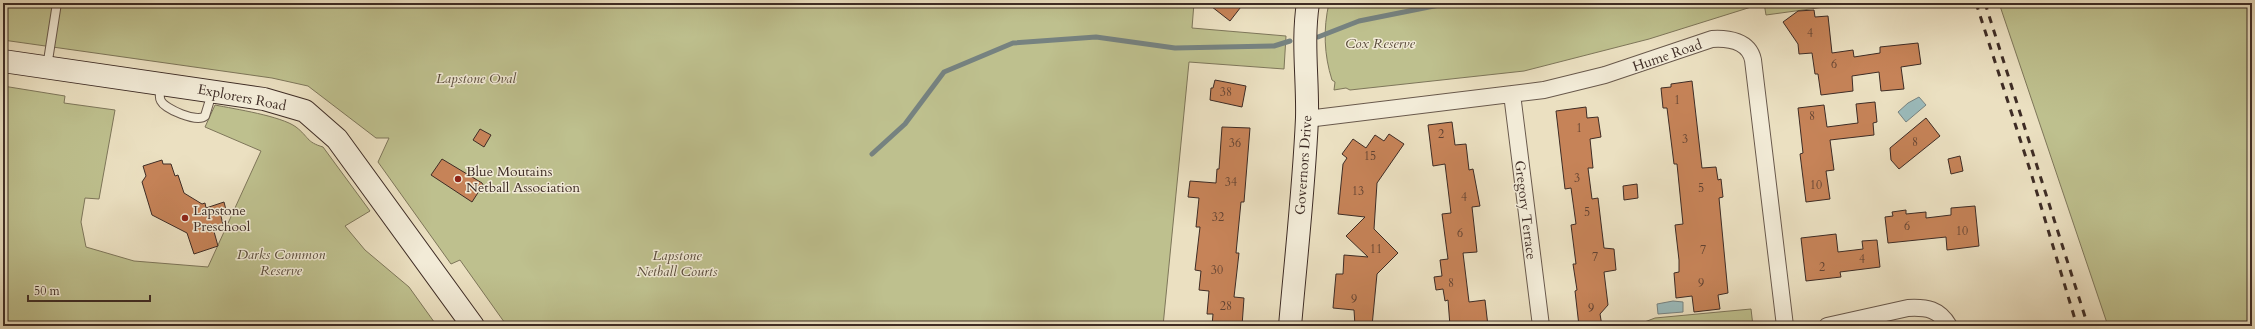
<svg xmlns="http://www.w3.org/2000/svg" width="2255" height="329" font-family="Cardo,serif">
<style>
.green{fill:#bec08e;stroke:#7e765a}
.water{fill:#9bbbbc;stroke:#768280}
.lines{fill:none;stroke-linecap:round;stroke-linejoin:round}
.stream{stroke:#768280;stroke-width:5}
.building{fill:#c68358;stroke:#3e2c25}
.service-casing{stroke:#69594c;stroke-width:10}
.minor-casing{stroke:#69594c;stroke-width:18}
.secondary-casing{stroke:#3e2c25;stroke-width:24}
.service{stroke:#f2ebd7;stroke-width:8}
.minor{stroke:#f2ebd7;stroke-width:16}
.secondary{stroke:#f2ebd7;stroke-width:22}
.rail{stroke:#3e2c25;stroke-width:3;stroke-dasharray:7 7;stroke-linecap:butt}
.poi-dot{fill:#8f2418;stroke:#f2ebd7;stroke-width:1.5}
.labels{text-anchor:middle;stroke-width:3;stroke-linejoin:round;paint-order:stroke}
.number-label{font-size:12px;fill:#604232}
.park-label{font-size:14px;font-style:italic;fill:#584a3a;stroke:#f2ebd7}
.street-label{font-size:14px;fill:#3e2c25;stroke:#f2ebd7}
.poi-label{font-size:14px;fill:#3e2c25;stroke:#f2ebd7;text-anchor:start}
</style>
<rect width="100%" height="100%" fill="#ebe0c1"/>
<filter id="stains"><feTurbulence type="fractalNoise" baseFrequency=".005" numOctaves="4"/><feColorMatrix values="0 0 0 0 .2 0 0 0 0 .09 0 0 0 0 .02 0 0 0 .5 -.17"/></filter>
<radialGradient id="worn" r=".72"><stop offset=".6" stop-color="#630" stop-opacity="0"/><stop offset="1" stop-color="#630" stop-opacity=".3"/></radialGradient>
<!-- green -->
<path class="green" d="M3,3h1191l-2,25 94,8 -2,33 -95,-7 -26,264h-656l-47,-66 -9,4 -73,-102 11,-24h-13l-68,-52 -36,-8 -269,-38z
M1329,3h525l-88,12 -2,-12 -115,36 -125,32 -174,19 -4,-2 -12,2 1,-8 -3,-2c-8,-25 -9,-51 -3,-77z
M1999,3h253v323h-144z
M3,86l62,10 -1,7 51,7 -16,89 -14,-1 -4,24 5,25 48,14 74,6 53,-116 -56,-24 10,-22c20,4 66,11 81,22 13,10 10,15 27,20l47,64 -25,15 20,24 44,37 28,39h-434z
M1751,309l2,17h-119l21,-8z"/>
<!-- water -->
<path class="water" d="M1919,97l7,8 -20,17 -8,-10 10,-9z
M1673,301l10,1v10l-25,2 -1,-10z"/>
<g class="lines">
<!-- stream -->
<path class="stream" d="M1318,37l41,-16 90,-18
M872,154l33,-30 39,-52 69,-29 83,-6 79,11 99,-2 16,-5"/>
</g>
<!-- building -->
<path class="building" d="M1207,3h37l-14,18z
M1814,10l1,7 13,-1 4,37 21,-3 1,7 26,-4v-6l38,-4 3,21 -20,3 3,22 -23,2 -2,-19 -27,4 1,15 -32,4 -3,-21h-3l-3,-21 -13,1 -1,-10 -15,-22 15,-11z
M1215,80l31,6 -4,21 -32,-7 1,-12h2z
M1692,81l10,87 14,-1 2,13 3,-1 2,18 -4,1 9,95 -10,2 2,14 -26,3 -2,-16 -16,2 -2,-25 5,-1v-12l-4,-35 8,-1 -6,-60h-3l-7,-56h-4l-2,-20 10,-1v-3z
M1875,102l2,20 -4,1 1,12 -44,5 4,30 -8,1 4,28 -24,3 -6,-48 3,-1 -5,-45 26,-3 3,22 31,-4 -2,-19z
M1586,107l1,11 11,-1 3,20 -11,2 3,29h-5l4,31 6,-1 6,50 10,1 2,21 -12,2 4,33 -8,9 2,12h-23l-4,-35 2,-1 -4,-26h3l-5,-39 5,-1 -5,-36 -6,1 -9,-78z
M1926,118l14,18 -41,33 -8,-9 -1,-12z
M1452,122l3,23 11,-1 3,26 4,-1 7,37 -8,1 5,45 -14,1 6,49 16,-2 3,26h-38l-2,-26 -3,1 -2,-12 -7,1 -2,-13 8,-1 -2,-16 8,-1 -6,-45 9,-1 -6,-49 -12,2 -5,-41z
M1222,127l28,1 -6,74h-3l-5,51h3l-5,44 10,1 -2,28h-30l1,-12h-6l2,-23 -10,-1 2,-19 -6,-1 5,-43h-4l3,-29 -11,-1 2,-16 26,2 1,-14h2z
M480,129l11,6 -7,12 -11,-7z
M1389,134l15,10 -27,39 -3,46 24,24 -21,21 -5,52h-17l-1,-16 -21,-2 3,-34h7l1,-19 24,2 -22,-21 19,-19 -27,-3 5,-50 4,-6 -5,-4 11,-15 13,9 9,-13 9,6z
M1960,156l3,15 -12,3 -3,-15z
M442,159l40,24 1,2 -11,17 -41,-27z
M162,160l1,4h8l4,12 3,-1 6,18 18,11 3,-1 1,5 18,-6 3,12 -6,2 2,9 -10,3 5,18 -24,8 -7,-21 -35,-18 -10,-33 4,-6 -3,-10z
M1637,184l1,14 -14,2 -1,-14z
M1975,206l4,40 -32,4 -1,-13 -58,6 -3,-26 8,-1 -1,-4 14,-2v4l20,-2v6l25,-3v-7z
M1836,234l2,18 25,-3 -1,-8 15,-1 3,27 -40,5 1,5 -35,4 -5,-43z"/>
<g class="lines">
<!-- service casing -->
<g class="service-casing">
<path id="service" d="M47,67l10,-64
M161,85c0,5 -3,11 0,16 4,8 36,22 44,15l7,-23"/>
</g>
<!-- minor casing -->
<g class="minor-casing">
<path id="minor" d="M1512,94l29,232
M1307,119l237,-29 61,-15 107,-36c16,-1 37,2 41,21l32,266
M1827,326l81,-18c19,-1 31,1 41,18"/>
</g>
<!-- secondary casing -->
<g class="secondary-casing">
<path id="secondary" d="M3,61l261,38 41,12 32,28 136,187
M1290,326c6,-69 14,-139 17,-208 1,-39 -5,-76 1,-115"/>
</g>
<!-- service -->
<use href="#service" class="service"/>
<!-- minor -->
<use href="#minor" class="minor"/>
<!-- secondary -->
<use href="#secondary" class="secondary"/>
<!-- rail -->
<path class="rail" d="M1976,3l55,170 46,153
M1985,3l103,323"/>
</g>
<!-- markers -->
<g class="poi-dot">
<circle cx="458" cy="179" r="4"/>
<circle cx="185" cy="218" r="4"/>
</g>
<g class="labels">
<!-- number labels -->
<g class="number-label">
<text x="1810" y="37">4</text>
<text x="1834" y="68">6</text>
<text x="1226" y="96">38</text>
<text x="1677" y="104">1</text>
<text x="1812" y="120">8</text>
<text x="1579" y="132">1</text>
<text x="1441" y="138">2</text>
<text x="1685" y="143">3</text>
<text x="1915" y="146">8</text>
<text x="1235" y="147">36</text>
<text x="1370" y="160">15</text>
<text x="1577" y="182">3</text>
<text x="1231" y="186">34</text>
<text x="1816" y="189">10</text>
<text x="1701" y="192">5</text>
<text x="1358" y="195">13</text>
<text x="1464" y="201">4</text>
<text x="1587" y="216">5</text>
<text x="1218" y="221">32</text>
<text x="1907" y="230">6</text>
<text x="1962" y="235">10</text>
<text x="1460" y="237">6</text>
<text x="1376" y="253">11</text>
<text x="1703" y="254">7</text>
<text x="1595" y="261">7</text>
<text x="1862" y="263">4</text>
<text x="1822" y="271">2</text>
<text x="1217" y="274">30</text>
<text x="1451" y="287">8</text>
<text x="1701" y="287">9</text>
<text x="1354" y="303">9</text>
<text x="1226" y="310">28</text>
<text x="1591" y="312">9</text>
</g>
<!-- park labels -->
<g class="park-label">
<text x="1380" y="48">Cox Reserve</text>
<text x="476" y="83">Lapstone Oval</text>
<text x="281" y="259">Darks Common<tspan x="281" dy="16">Reserve</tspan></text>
<text x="677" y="260">Lapstone<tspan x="677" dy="16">Netball Courts</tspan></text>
</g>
<!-- street labels -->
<g class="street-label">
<text transform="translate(1667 55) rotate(-19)" y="5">Hume Road</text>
<text transform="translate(242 97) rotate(11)" y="5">Explorers Road</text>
<text transform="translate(1303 165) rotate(-86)" y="5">Governors Drive</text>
<text transform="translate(1526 210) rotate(83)" y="5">Gregory Terrace</text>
</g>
<!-- poi labels -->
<g class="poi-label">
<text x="466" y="176">Blue Moutains<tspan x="466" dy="16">Netball Association</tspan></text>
<text x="193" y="215">Lapstone<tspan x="193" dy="16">Preschool</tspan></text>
</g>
</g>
<!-- margin -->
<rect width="2255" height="329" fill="none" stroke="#ebe0c1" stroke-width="16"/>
<rect x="4" y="4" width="2247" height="321" fill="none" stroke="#3e2c25" stroke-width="2"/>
<rect x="8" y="8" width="2239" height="313" fill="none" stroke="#3e2c25"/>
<!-- scale -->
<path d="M28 295v6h122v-6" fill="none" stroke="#3e2c25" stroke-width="2"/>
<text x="34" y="295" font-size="12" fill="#3e2c25" stroke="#f2ebd7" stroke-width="3" paint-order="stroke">50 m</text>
<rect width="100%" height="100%" filter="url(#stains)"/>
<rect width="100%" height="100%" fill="url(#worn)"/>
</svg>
